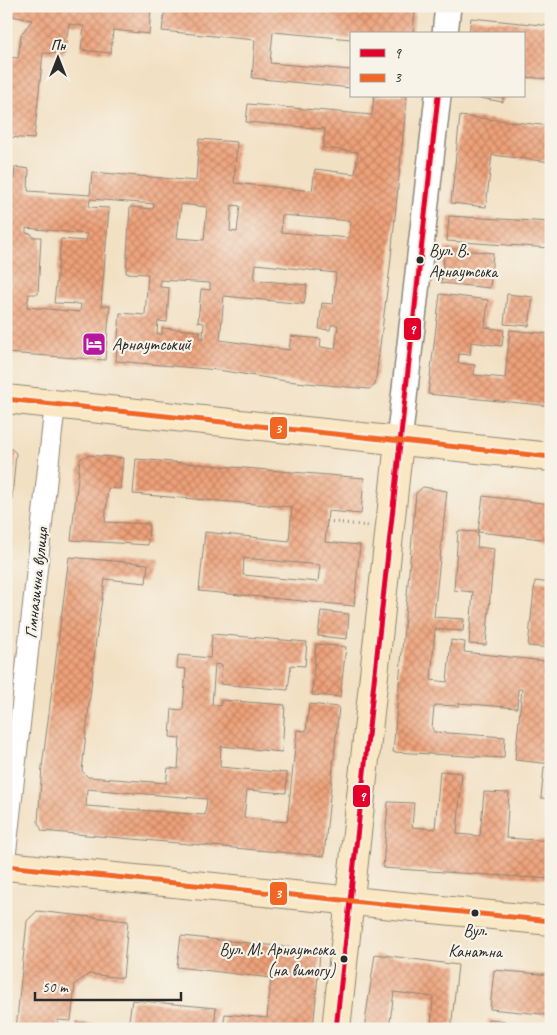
<svg xmlns="http://www.w3.org/2000/svg" width="557" height="1035" font-family="Caveat,sans-serif">
<style>
.building{fill:url(#building-cross-hatch);fill-rule:evenodd}
.lines{fill:none;stroke-linecap:round;stroke-linejoin:round}
.minor-casing{stroke:#8e8677;stroke-width:22}
.tertiary-casing{stroke:#8e8677;stroke-width:28}
.secondary-casing{stroke:#8e8677;stroke-width:30}
.path{stroke:#8e8677;stroke-width:3;stroke-dasharray:1 4;stroke-linecap:butt}
.minor{stroke:#fff;stroke-width:20}
.tertiary{stroke:#fff;stroke-width:25}
.secondary{stroke:#fae7c3;stroke-width:28}
.bus-1-casing{stroke:#f7f3e8;stroke-width:9}
.bus-2-casing{stroke:#f7f3e8;stroke-width:9}
.bus-1{stroke:#e4002b;stroke-width:5}
.bus-2{stroke:#f26522;stroke-width:5}
.bus-dot{fill:#2b2b2b;stroke:#f7f3e8;stroke-width:2}
.labels{text-anchor:middle;stroke-width:4.5;stroke-linejoin:round;paint-order:stroke}
.bus-label{font-size:17px;fill:#2b2b2b;stroke:#f7f3e8;text-anchor:start}
.poi-label{font-size:18px;fill:#2b2b2b;stroke:#f7f3e8;text-anchor:start}
.street-label{font-size:18px;fill:#2b2b2b;stroke:#f7f3e8}
.line-badge{stroke:#f7f3e8;stroke-width:2}
.badge-label{font-size:14px;text-anchor:middle;font-weight:bold;fill:#fff}
</style>
<defs>
<pattern id="building-cross-hatch" width="8" height="8" patternUnits="userSpaceOnUse" patternTransform="scale(1.25)"><rect width="8" height="8" fill="#eea179"/><path d="M0 0l8 8M0 8l8-8" fill="none" stroke="#c18363"/></pattern>
</defs>
<rect width="100%" height="100%" fill="#f7f3e8"/>
<filter id="ink" filterUnits="userSpaceOnUse"><feTurbulence type="fractalNoise" baseFrequency=".02" numOctaves="2"/><feDisplacementMap in="SourceGraphic" scale="10" xChannelSelector="R" yChannelSelector="G"/><feConvolveMatrix kernelMatrix="1 2 1 2 8 2 1 2 1" color-interpolation-filters="sRGB"/></filter>
<filter id="wash" filterUnits="userSpaceOnUse"><feTurbulence type="fractalNoise" baseFrequency=".0096" numOctaves="4" result="noise"/><feDisplacementMap in="SourceGraphic" scale="20" xChannelSelector="R" yChannelSelector="G"/><feGaussianBlur stdDeviation="1.12" result="paint"/><feColorMatrix in="noise" values="0 0 0 0 0 0 0 0 0 0 0 0 0 0 0 0 0 1.4 0 .05"/><feComposite in="paint" operator="in"/></filter>
<g filter="url(#wash)">
<rect width="100%" height="100%" fill="#f2e0c3"/>
<g id="blocks">
<!-- building -->
<path class="building" d="M6,6h145l-2,28 -36,-4 -2,23 -30,-3 3,-24 -15,-2 -5,30 -21,-1 -9,86 -26,-2 1,-12 -3,-1v-67l12,1 3,-23 11,-15 -26,-5z
M165,6h216l34,3 -2,25h-62v5l-78,-7 -3,31 81,7v18l-99,-10 3,-38 -93,-9z
M471,18l80,8v53l-28,-2v-43h-54z
M374,96h33l-17,171 -15,118 -6,4 -83,-8 -68,-11 -102,-9 4,-48 25,2 3,-41 -22,-1 4,-66 23,2 1,-5 -64,-5 -1,8 20,1 -8,98h9l-5,54 -99,-7v-120l4,1v-8h-4v-32l6,1 3,-28 14,2 -1,22 62,4 2,-23 104,9 3,-42 38,3 -3,41 78,8 3,-22 40,5 3,-22 -35,-4 2,-19 -79,-7 2,-18 124,11zM181,204l26,3 -3,33 -27,-2zM232,205l8,1 -3,26 -7,-1zM282,215l69,6 -2,17 -68,-6zM26,228l61,6 -1,7 -25,-2 -7,64 27,1 -1,8 -53,-5 2,-13h9l3,-57h-9v-3l-6,-1zM256,264l80,9 -3,31 -11,-1 -3,26 11,1 1,-5h7l-3,24 -15,-2 1,-8 -30,-3 -2,14 -69,-10 4,-44 80,8 3,-19 -53,-5zM160,280l50,3v7l-9,-1 -3,33 6,1 -1,15h-3v-7l-38,-3v6h-5l1,-13 9,1 2,-34 -9,-1z
M469,96h34v6z
M460,116l91,10v36l-59,-7 -6,52 -35,-4z
M449,216l102,6v26l-104,-7z
M445,248l48,5 -3,35 -49,-5z
M440,294l48,6 -3,27 19,3 -2,16 -31,-4 -1,13 -11,-1 -1,9 17,2 -1,10 31,3 5,-48 41,4v72l-123,-12z
M507,294l26,3 -4,29 -25,-2z
M6,444l10,9 -8,91h-2z
M88,455l35,3 -3,31 -12,-1 -3,34 44,2 -1,21 -77,-5 9,-81z
M136,459l228,19 -3,36 -33,-3 -3,31 35,3 -6,61 -155,-15 6,-59 84,9 3,-34 -159,-13zM244,558l76,7 -2,17 -75,-7z
M423,487l24,4 -13,126 30,2 -1,12 -28,-2 -4,51 16,2 4,-42 14,2 -1,10 81,9 -1,10 7,1v92l-36,-4 7,-71h-4l-1,19 -58,-5v3l-22,-1 -3,2 -2,21 2,4 71,5 -1,21 -111,-6 23,-259z
M483,496l68,8v36l-73,-8 -1,15 17,2 -8,96 -17,-1 4,-52 -19,-2 4,-59 20,1z
M69,557l79,7 -2,19 -41,-4 -9,61 -14,131 6,6 78,6 2,-15 10,1 2,-31 -10,-1 2,-28 11,1 3,-41 -9,-1 1,-13 32,3 2,-24 95,8 -2,24 -14,-1 -3,25 -68,-6 2,-19 -7,-1 -3,41 8,1 1,-6 64,5 -3,47 -61,-6 -1,21 67,6 -1,20 -39,-3 -3,28 43,4 10,-92 9,1 3,-27 30,3 -15,149 -282,-25 -4,-9 4,-55zM87,789l120,10 -2,16 -119,-9z
M535,581l16,2v65l-23,-2z
M321,611l28,3 -2,25 -29,-3z
M316,644l30,3 -6,50 -28,-2z
M544,767h7v32l-10,-1z
M440,771l22,2 -5,61 23,2 4,-44 25,1 -3,45 45,3v38l-168,-11 5,-66 26,1 -2,24 23,2z
M37,911l91,10 -5,57 -34,-4 -14,10 -4,37 -13,-1 -1,9h-41l11,-108z
M181,936l135,14 4,4 -7,75h-90l2,-15 42,4 4,-40 -94,-11z
M375,954l83,11 -7,64h-20l2,-32 -39,-5 -5,37h-25z
M494,970l57,5v40l-61,-6z
M132,1000l84,8 -2,21h-138l1,-7 51,5z
M488,1019l17,2v8h-18z"/>
</g>
</g>
<g filter="url(#ink)">
<use href="#blocks" fill-opacity="0" stroke="#8e8677" stroke-width="1"/>
<g class="lines">
<!-- minor casing -->
<g class="minor-casing">
<path id="minor" d="M6,852l49,-448"/>
</g>
<!-- tertiary casing -->
<g class="tertiary-casing">
<path id="tertiary" d="M445,34l3,-28
M399,442l39,-346"/>
</g>
<!-- secondary casing -->
<g class="secondary-casing">
<path id="secondary" d="M6,399l545,58
M6,866l545,55
M336,1029l63,-587"/>
</g>
<!-- path -->
<path class="path" d="M327,521l42,5"/>
<!-- minor -->
<use href="#minor" class="minor"/>
<!-- tertiary -->
<use href="#tertiary" class="tertiary"/>
<!-- secondary -->
<use href="#secondary" class="secondary"/>
<!-- bus-1 casing -->
<g class="bus-1-casing">
<path id="bus-1" d="M336,1029l102,-933"/>
</g>
<!-- bus-2 casing -->
<g class="bus-2-casing">
<path id="bus-2" d="M6,399l545,58
M6,866l545,55"/>
</g>
<!-- bus-1 -->
<use href="#bus-1" class="bus-1"/>
<!-- bus-2 -->
<use href="#bus-2" class="bus-2"/>
</g>
</g>
<!-- icons -->
<defs>
<g id="hotel-square" transform="scale(1.25)"><rect x="-9" y="-9" width="18" height="18" rx="4" fill="#b5179e" stroke="#f7f3e8"/><path d="M-6-4.5h1.5V1H6V5H4.5V3h-9V5H-6ZM-4 0a1.8 1.8 0 1 1 3.6 0ZM.5 0V-2.5h3Q6-2.5 6 0Z" fill="#fff"/></g>
</defs>
<g fill-rule="evenodd">
<use href="#hotel-square" x="94" y="344"/>
</g>
<!-- markers -->
<g class="bus-dot">
<circle cx="420" cy="260" r="4.5"/>
<circle cx="475" cy="913" r="4.5"/>
<circle cx="344" cy="959" r="4.5"/>
</g>
<g class="labels">
<!-- bus labels -->
<g class="bus-label">
<text x="429" y="256">Вул. В.<tspan x="429" dy="21">Арнаутська</tspan></text>
<text x="475" y="936" text-anchor="middle">Вул.<tspan x="475" dy="21">Канатна</tspan></text>
<text x="335" y="955" text-anchor="end">Вул. М. Арнаутська<tspan x="335" dy="21">(на вимогу)</tspan></text>
</g>
<!-- poi labels -->
<g class="poi-label">
<text x="112" y="350">Арнаутський</text>
</g>
<!-- street labels -->
<g class="street-label">
<text transform="translate(36 583) rotate(-84)" y="6">Гімназична вулиця</text>
</g>
</g>
<g class="line-badge">
<rect x="403" y="317" width="19" height="24" rx="5" fill="#e4002b"/>
<rect x="269" y="416" width="19" height="24" rx="5" fill="#f26522"/>
<rect x="352" y="784" width="19" height="24" rx="5" fill="#e4002b"/>
<rect x="269" y="881" width="19" height="25" rx="5" fill="#f26522"/>
</g>
<g class="badge-label">
<text x="412" y="334">9</text>
<text x="278" y="433">3</text>
<text x="362" y="801">9</text>
<text x="278" y="898">3</text>
</g>
<!-- margin -->
<rect width="557" height="1035" fill="none" stroke="#f7f3e8" stroke-width="25"/>
<!-- legend -->
<rect x="350" y="32" width="175" height="65" fill="#f7f3e8" stroke="#a5a39c"/>
<rect x="360" y="49" width="25" height="8" fill="#e4002b" stroke="#a5a39c"/>
<text x="394" y="58" font-size="15" fill="#2b2b2b">9</text>
<rect x="360" y="74" width="25" height="8" fill="#f26522" stroke="#a5a39c"/>
<text x="394" y="82" font-size="15" fill="#2b2b2b">3</text>
<!-- north arrow -->
<g transform="translate(58 58)" stroke="#f7f3e8" stroke-width="4" paint-order="stroke">
<path d="M0-4L9 19L0 12L-9 19Z" fill="#2b2b2b"/>
<text y="-8" font-size="14" font-weight="bold" text-anchor="middle" fill="#2b2b2b">Пн</text>
</g>
<!-- scale -->
<path d="M35 992v8h146v-8" fill="none" stroke="#2b2b2b" stroke-width="2.5"/>
<text x="42" y="992" font-size="15" fill="#2b2b2b" stroke="#f7f3e8" stroke-width="4" paint-order="stroke">50 m</text>
</svg>
